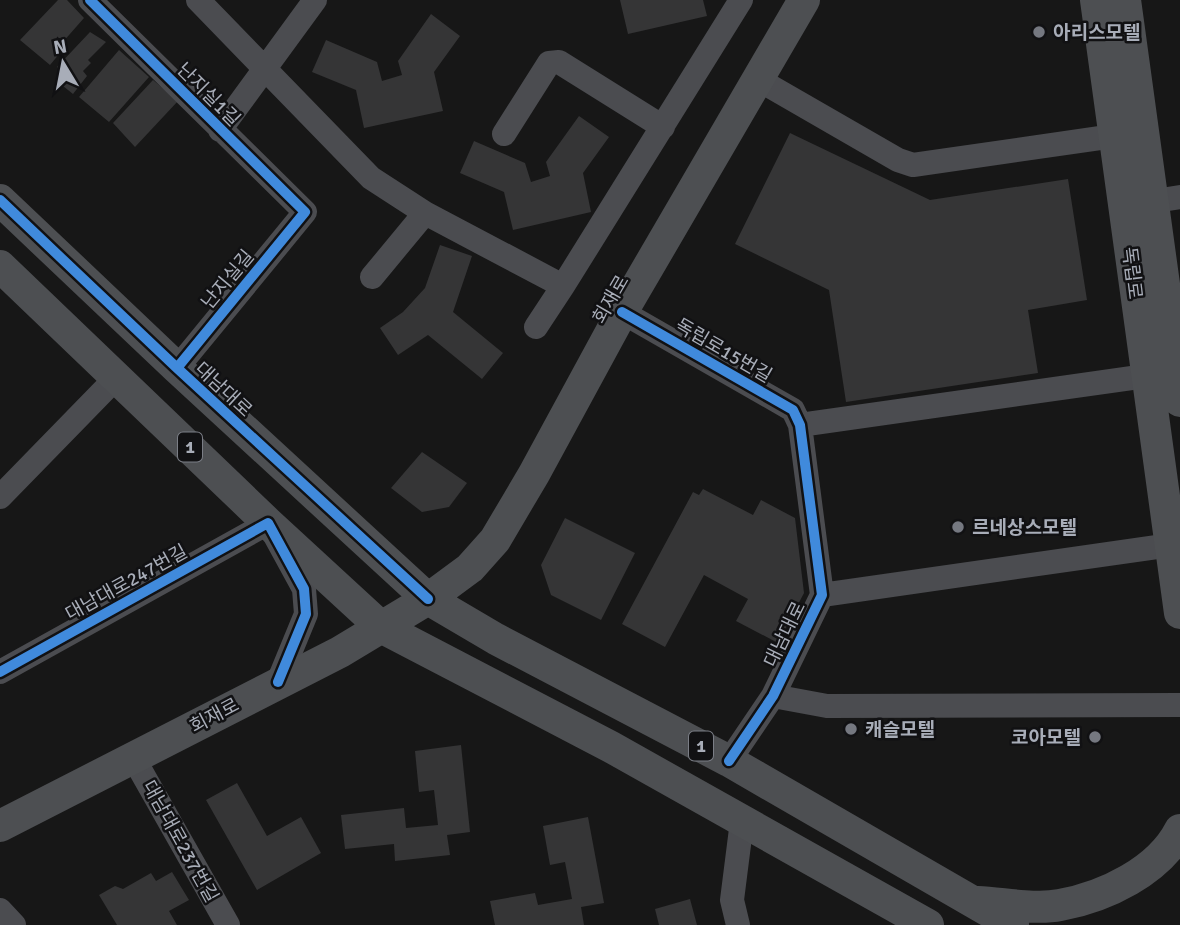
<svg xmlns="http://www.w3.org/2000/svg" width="1180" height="925" font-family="Signika,'Noto Sans KR',sans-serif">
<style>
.building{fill:#353536}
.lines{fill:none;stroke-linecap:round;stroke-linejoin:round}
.minor{stroke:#4b4c50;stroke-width:24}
.major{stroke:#4d4f52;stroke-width:32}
.cycleway-casing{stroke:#111113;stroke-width:15}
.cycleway{stroke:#408adc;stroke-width:10}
.poi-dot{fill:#757880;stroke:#111113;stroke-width:2.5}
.labels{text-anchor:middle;stroke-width:5;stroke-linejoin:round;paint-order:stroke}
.shield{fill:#111113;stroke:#7b7e86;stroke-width:2}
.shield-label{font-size:18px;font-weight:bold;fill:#a8adb8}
.poi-label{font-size:19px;font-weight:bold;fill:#a8adb8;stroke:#111113;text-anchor:start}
.street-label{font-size:19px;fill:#a8adb8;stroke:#111113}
</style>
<rect width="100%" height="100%" fill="#171717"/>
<!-- building -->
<path class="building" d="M58,0h9l17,18 -22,25 3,4 -15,18 -30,-25z
M620,0h83l4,16 -79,18z
M431,14l29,22 -26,36 9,39 -79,17 -8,-38 -44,-18 14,-32 51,22 5,19 20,-6 -4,-14z
M90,32l16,10 -18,18 3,3 -8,8 4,5 -14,18 -10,-8 7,-8 -13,-11z
M119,50l30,27 -40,45 -30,-25z
M153,80l25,21 -43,46 -22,-24z
M579,116l30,21 -26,36 8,39 -78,18 -9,-38 -44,-19 14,-32 51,22 6,19 19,-6 -4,-14z
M790,133l140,67 138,-21 19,121 -59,10 10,63 -192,29 -17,-112 -94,-46z
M440,245l32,11 -19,56 50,41 -21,26 -54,-44 -30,20 -18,-27 23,-16 22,-24z
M422,452l45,31 -18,24 -27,5 -31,-24z
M703,489l50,26 8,-15 34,18 9,75 -26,50 -42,-22 12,-22 -44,-24 -39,72 -43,-23 71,-132 6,3z
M565,518l70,35 -34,67 -50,-25 -10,-30z
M461,745l9,87 -23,3 3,20 -55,6 -1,-17 -49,5 -4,-34 63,-7 2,20 32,-3 -4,-35 -15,2 -4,-41z
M237,783l30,53 34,-19 20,36 -64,37 -51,-90z
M588,817l16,86 -23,4 3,18h-89l-5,-24 45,-8 3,12 34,-6 -7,-37 -15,3 -7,-39z
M172,872l17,28 -20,11 8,14h-60l-18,-30 16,-9 8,3 28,-16 5,8z
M690,899l7,26h-38l-4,-16z"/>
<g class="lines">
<!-- minor -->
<path class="minor" d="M90,0l215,212 -128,156
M198,0l173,178 54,35 138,73 178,-286
M759,80l139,80 15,5 201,-29
M220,130l95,-130
M504,134l45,-71 10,-1 104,65
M1155,201l25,-4
M372,277l53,-64
M622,312l171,98 7,15 22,170 -49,101 -44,65
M536,327l27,-41
M800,425l346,-49
M0,497l117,-120
M822,595l349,-50
M0,672l268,-149 36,66 2,25 -28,68
M773,696l54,10 353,-1
M133,757l95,168
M0,910l14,15
M738,925l-6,-25 10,-79"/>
<!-- major -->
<path class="major" d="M1096,0l84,613
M1125,0l55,401
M0,200l177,168 251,231 68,40 233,122 284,164
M0,266l268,257 113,104 230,120 317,178
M0,826l340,-174 88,-53 42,-31 25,-28 39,-66 88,-162 182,-312
M978,902c25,1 57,8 82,3 45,-8 99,-34 120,-75"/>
<!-- cycleway casing -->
<g class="cycleway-casing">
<path id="cycleway" d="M90,0l215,212 -128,156
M0,200l177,168 251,231
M622,312l171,98 7,15 22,170 -49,101 -44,65
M0,672l268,-149 36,66 2,25 -28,68"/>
</g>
<!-- cycleway -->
<use href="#cycleway" class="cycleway"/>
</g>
<!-- markers -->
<g class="poi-dot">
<circle cx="1039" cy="32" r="7"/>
<circle cx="958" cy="527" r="7"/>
<circle cx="851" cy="729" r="7"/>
<circle cx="1095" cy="737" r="7"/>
</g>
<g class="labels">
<!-- shield labels -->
<g class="shield">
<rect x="178" y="432.5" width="24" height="29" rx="5"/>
<rect x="689" y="731.5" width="24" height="29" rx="5"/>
</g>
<g class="shield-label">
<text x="190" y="453">1</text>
<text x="701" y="752">1</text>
</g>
<!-- poi labels -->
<g class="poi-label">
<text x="1053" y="39">아리스모텔</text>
<text x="972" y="534">르네상스모텔</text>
<text x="865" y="736">캐슬모텔</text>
<text x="1081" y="744" text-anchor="end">코아모텔</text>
</g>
<!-- street labels -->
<g class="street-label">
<text transform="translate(209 94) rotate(45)" y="7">난지실1길</text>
<text transform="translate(1133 273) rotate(83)" y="7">독립로</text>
<text transform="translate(227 279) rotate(-50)" y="7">난지실길</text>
<text transform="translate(610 299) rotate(-60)" y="7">회재로</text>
<text transform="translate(724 350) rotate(30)" y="7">독립로15번길</text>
<text transform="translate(224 389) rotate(43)" y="7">대남대로</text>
<text transform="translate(126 582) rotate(-29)" y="7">대남대로247번길</text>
<text transform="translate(784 634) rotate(-64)" y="7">대남대로</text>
<text transform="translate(214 715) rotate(-28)" y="7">회재로</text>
<text transform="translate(181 841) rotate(61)" y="7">대남대로237번길</text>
</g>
</g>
<!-- north arrow -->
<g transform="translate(63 63) rotate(350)" stroke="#111113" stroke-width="5" paint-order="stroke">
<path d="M0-5L12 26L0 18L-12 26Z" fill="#a8adb8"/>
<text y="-10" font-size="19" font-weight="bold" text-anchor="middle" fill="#a8adb8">N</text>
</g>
</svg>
